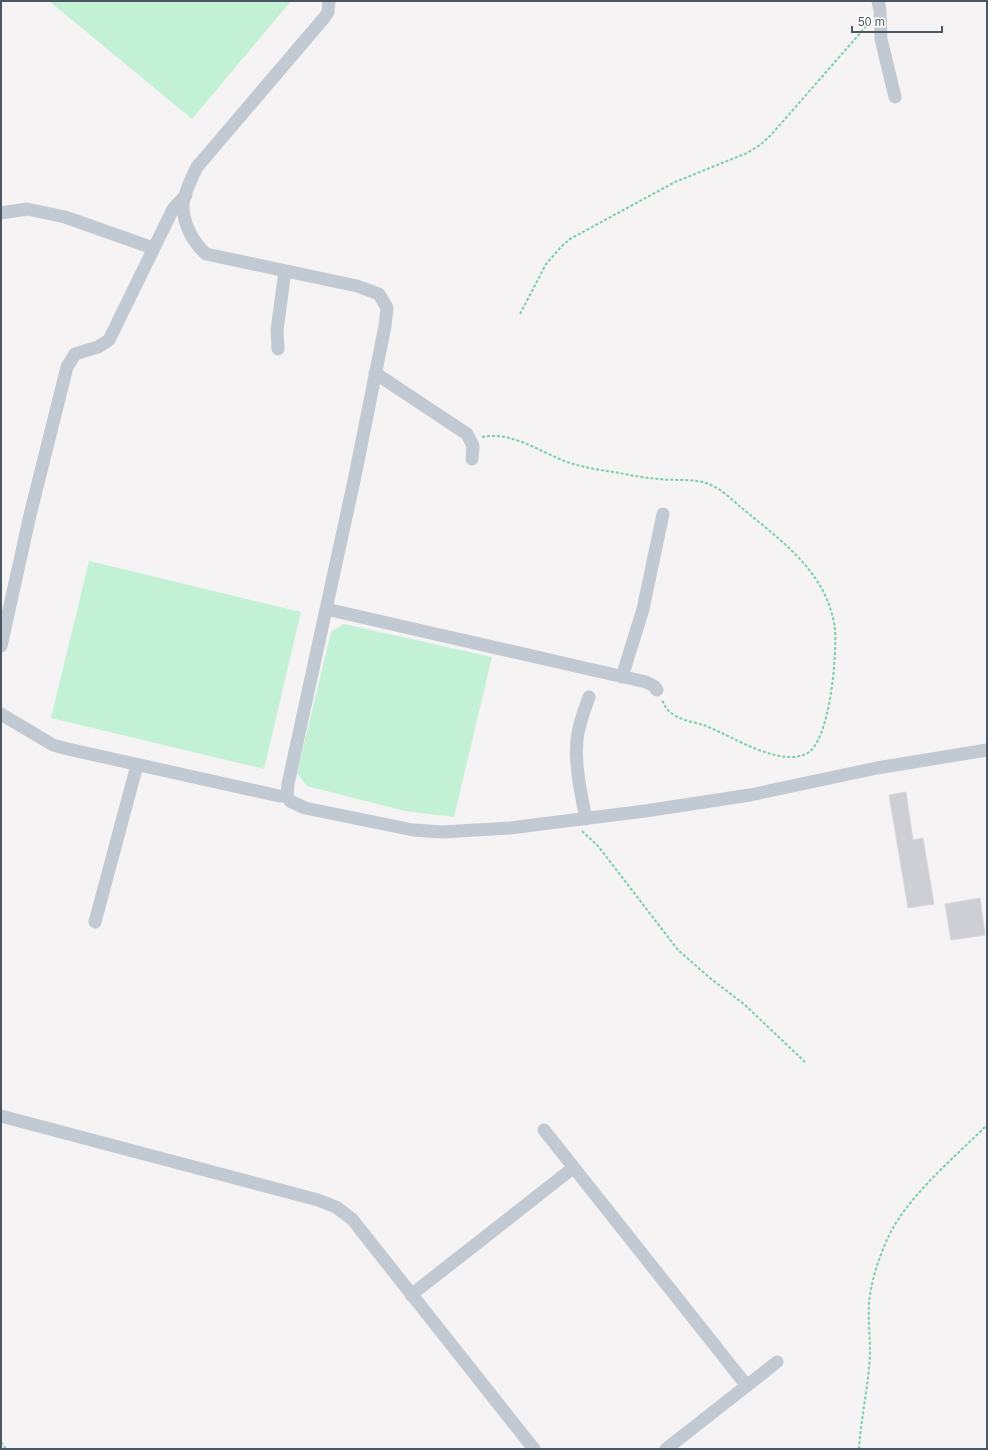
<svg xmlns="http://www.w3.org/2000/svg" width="988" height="1450" font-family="Arial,sans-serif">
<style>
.green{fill:#c3f1d5}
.building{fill:#cdcfd5;stroke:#d7d9de}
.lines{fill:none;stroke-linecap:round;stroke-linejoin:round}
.path{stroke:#7ad0a6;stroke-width:2;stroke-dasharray:3 2;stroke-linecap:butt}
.minor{stroke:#c1cad2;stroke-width:13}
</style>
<rect width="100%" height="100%" fill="#f5f3f3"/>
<!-- green -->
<path class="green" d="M49,1h242l-99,118z
M89,561l212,51 -37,157 -213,-51z
M344,624l148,33 -38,160 -49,-6 -98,-25 -10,-13 34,-141z"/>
<!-- building -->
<path class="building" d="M906,792l7,48 10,-2 11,66 -26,4 -19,-113z
M980,898l5,37 -34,5 -6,-36z"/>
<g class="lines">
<!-- path -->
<path class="path" d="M520,314l26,-50 15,-17 9,-8 105,-57 72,-29 13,-8 11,-10 98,-112
M482,437c30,-6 58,15 85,25 15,5 31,8 47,10 15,3 31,6 46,7 17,2 36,-1 51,6 12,5 22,16 32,24 30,25 65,50 82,86 5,11 9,24 10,35 2,25 -5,113 -29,124 -22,11 -62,-10 -82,-20 -7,-3 -13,-6 -20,-9 -11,-3 -25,-5 -34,-13 -4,-3 -6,-8 -8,-12
M582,831l16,15 80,104 32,28 35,27 60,57
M1,1442l5,7
M859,1449c2,-32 10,-65 11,-97 0,-16 -2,-32 -1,-49 2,-24 13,-56 25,-77 23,-38 62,-70 93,-101"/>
<!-- minor -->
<path class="minor" d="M329,1l-1,11 -4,6 -127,149c-5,10 -15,32 -14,42 2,18 10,33 23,45l151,32 22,8 8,14 -2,18 -30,150 -67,308 -1,12 3,5 15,7 108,22 29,2 68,-4 135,-17 105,-16 127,-27 110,-18
M878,1l2,9 1,29 14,58
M1,213l26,-4 38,8 88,31
M278,349l-1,-19 8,-59
M375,373l92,61 6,12 -1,13
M326,609l320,73 8,4 3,4
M1,646l29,-131 37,-148 8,-13 23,-7 11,-7 64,-131 13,-14
M622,677l21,-68 20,-95
M1,714l52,31 15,4 211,47h8
M586,819c-5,-25 -13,-61 -8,-86 2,-12 7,-24 11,-36
M95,922l42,-157
M1,1116l317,84 18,7 16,12 182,230
M544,1130l203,256
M411,1295l162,-127
M666,1449l111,-87"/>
</g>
<!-- border -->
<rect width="988" height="1450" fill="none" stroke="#4a5661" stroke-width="4"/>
<!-- scale -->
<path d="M852 26v6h90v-6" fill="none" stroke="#4a5661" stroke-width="2"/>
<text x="858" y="26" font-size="12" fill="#4a5661" stroke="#ffffff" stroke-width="3" paint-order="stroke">50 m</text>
</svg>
